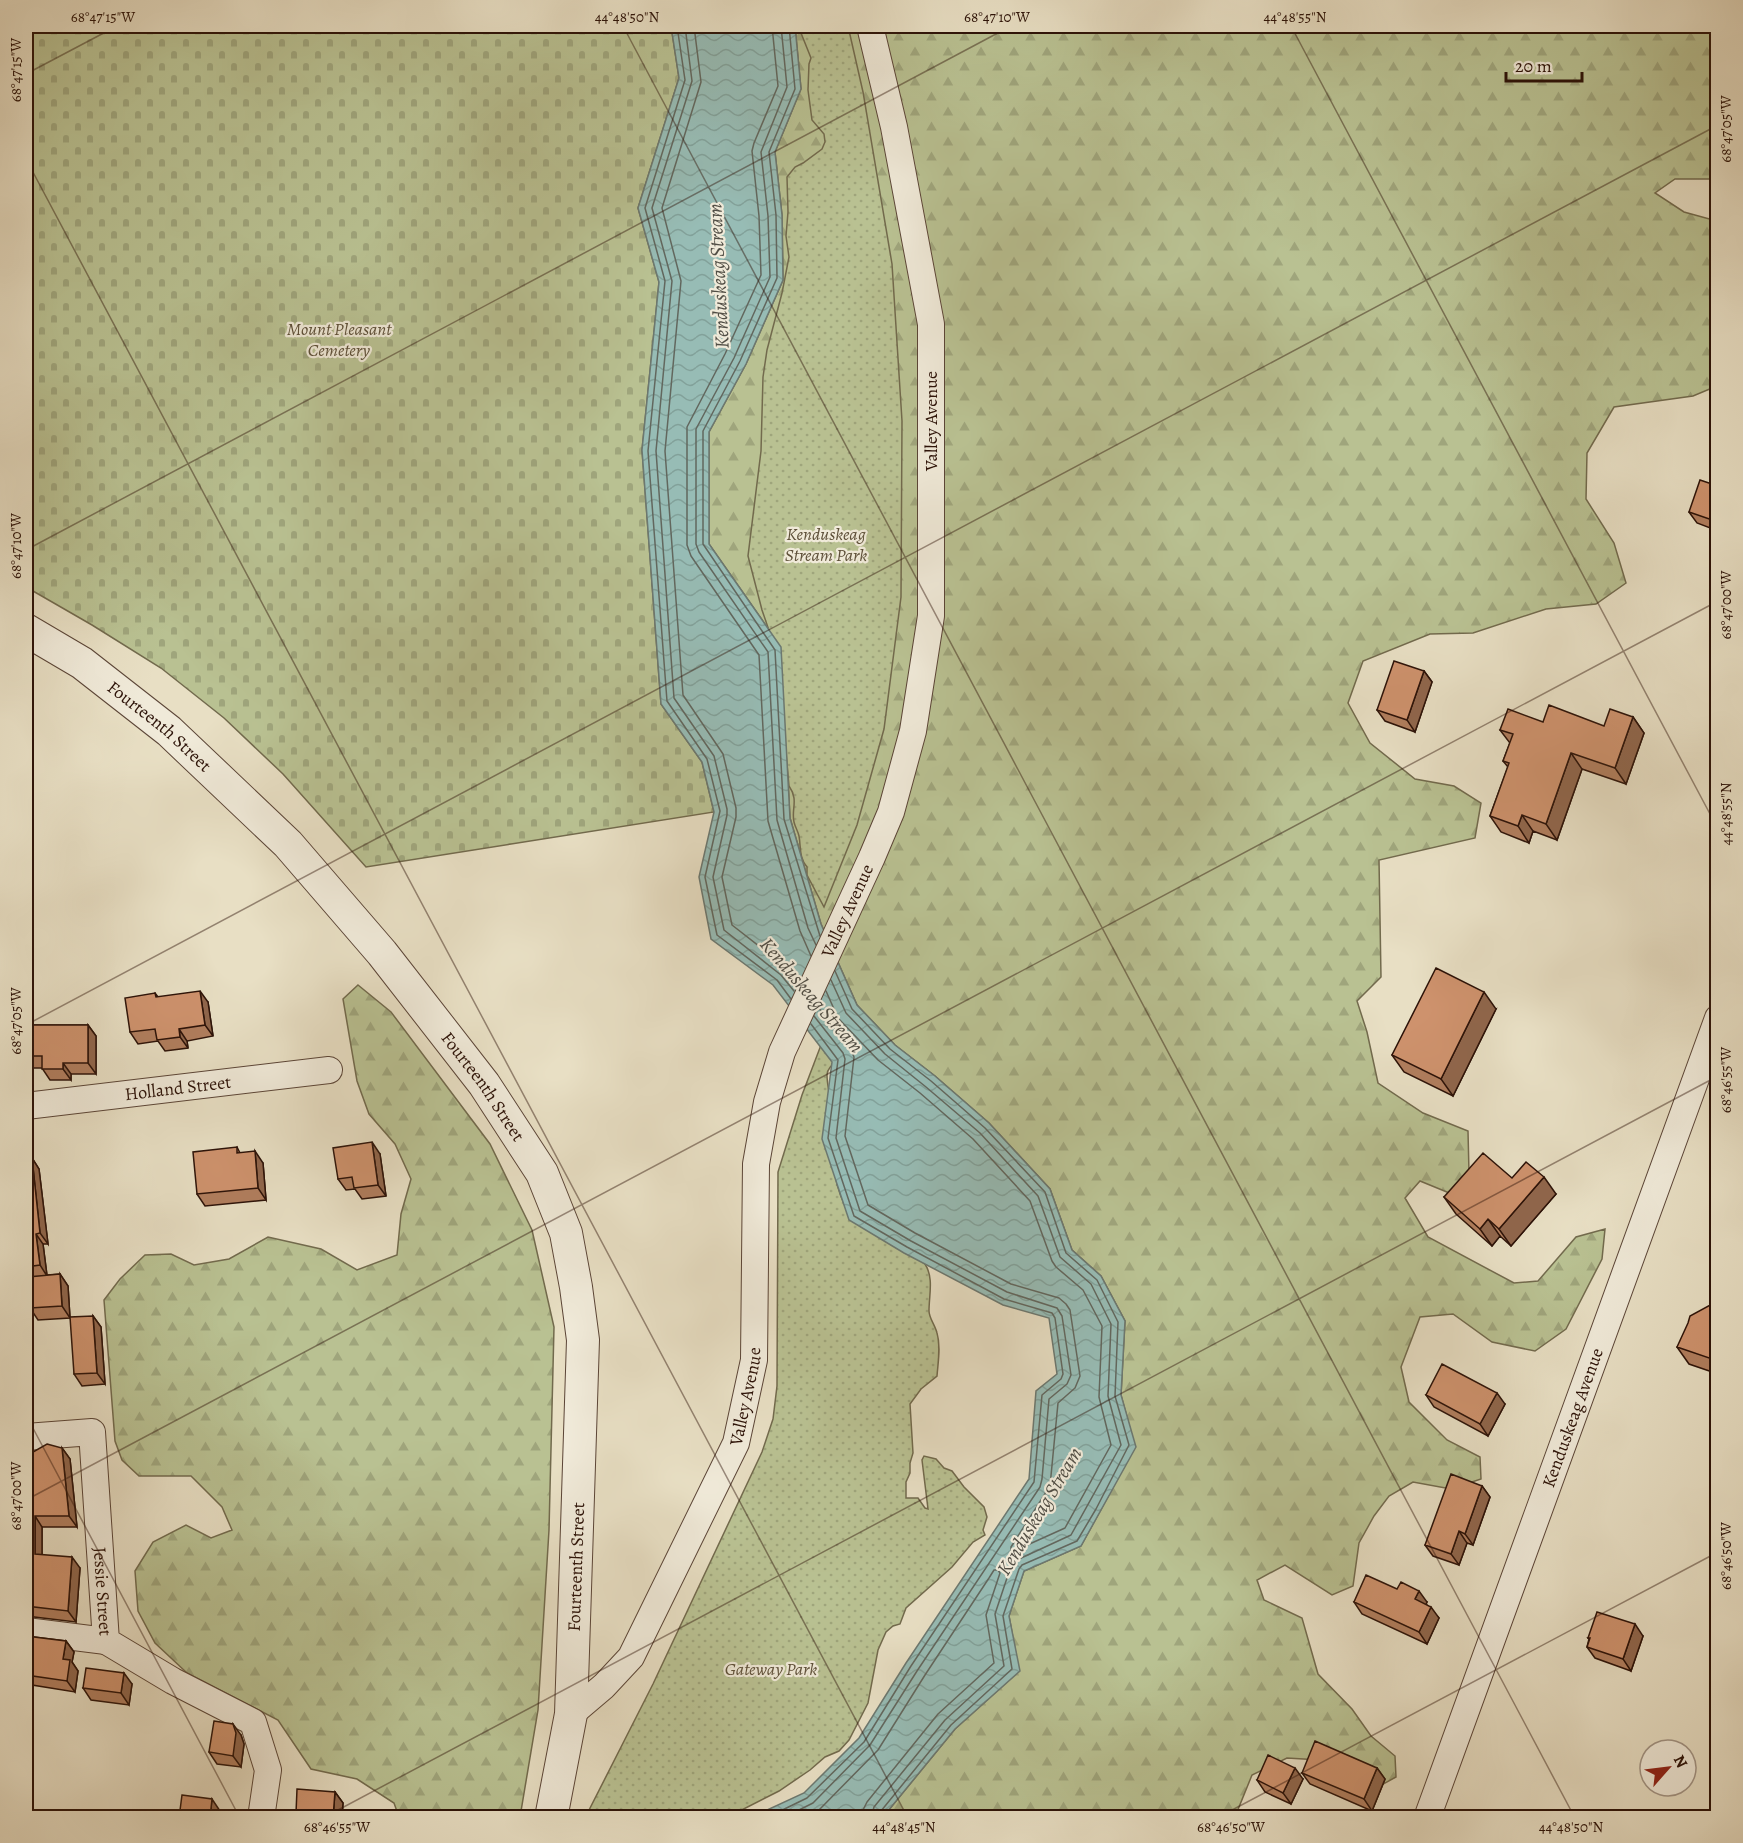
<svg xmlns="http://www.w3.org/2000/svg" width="1743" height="1843" font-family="Alegreya,serif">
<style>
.forest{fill:url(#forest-firs);stroke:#726a4d;stroke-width:1.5}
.cemetery{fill:url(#cemetery-stones);stroke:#726a4d;stroke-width:1.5}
.park{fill:url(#park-dots);stroke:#726a4d;stroke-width:1.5}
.water{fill:url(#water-waves);stroke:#6c7870;stroke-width:1.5}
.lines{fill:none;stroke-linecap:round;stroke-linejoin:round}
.shore{stroke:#62675e;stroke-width:1.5}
.minor-casing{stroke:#5b4537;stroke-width:28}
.tertiary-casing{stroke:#5b4537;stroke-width:34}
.minor{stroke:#f0ead9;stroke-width:26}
.tertiary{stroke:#f0ead9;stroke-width:32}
.wall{fill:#b17e5e;stroke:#2c1208;stroke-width:1.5}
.shaded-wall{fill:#90664c;stroke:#2c1208;stroke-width:1.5}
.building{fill:#ce926d;stroke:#2c1208;stroke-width:1.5}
.ticks{fill:none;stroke:#2c1208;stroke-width:1.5;stroke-opacity:0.45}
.labels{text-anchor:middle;stroke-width:4.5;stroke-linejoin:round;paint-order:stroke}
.park-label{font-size:18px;font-style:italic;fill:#5d4f38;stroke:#f0ead9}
.street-label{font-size:18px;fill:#2c1208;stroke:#f0ead9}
.water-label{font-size:20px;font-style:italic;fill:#514e45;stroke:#f0ead9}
.neatline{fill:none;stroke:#2c1208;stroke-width:2}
.ticks-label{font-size:15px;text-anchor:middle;fill:#2c1208}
</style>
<defs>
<pattern id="forest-firs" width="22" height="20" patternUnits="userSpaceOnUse" patternTransform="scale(1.5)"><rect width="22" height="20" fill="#b9c192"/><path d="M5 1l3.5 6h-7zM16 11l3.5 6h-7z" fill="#9fa57c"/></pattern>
<pattern id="cemetery-stones" width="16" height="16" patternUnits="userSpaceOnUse" patternTransform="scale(1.5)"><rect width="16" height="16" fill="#b9c192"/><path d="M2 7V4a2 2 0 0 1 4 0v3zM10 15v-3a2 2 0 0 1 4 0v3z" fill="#9fa57c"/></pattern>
<pattern id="park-dots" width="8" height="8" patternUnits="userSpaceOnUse" patternTransform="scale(1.5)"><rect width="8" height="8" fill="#b9c192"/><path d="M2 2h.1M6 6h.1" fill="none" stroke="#9fa57c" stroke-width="1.8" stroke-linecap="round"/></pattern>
<pattern id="water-waves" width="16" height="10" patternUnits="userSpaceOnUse" patternTransform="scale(1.5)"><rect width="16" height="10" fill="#97bcb5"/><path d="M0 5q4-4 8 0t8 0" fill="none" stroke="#82a19a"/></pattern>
</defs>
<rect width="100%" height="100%" fill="#e8dfc4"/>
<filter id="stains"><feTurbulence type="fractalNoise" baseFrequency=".00333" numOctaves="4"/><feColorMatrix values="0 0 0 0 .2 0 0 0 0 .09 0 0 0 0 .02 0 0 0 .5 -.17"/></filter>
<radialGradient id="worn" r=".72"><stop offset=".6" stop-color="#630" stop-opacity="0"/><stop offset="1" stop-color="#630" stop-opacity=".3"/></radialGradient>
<!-- forest -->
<path class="forest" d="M795,26h922v153h-42l-20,14 29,19 33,9v165l-24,10 -79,11 -27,46 -1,46 28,44 12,40 -30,21 -50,5 -73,24 -43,1 -67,27 -15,42 22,40 45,36 39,7 27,17 -6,35 -96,22 2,117 -24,24 10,31 11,51 45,30 45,18 1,42 -10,24 -39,-16 -15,17 23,39 86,46 24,-2 38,-44 29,-8 -3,30 -36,70 -31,22 -43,-9 -39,-28 -33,3 -19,50 8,35 38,38 33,17 1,22 -30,10 -38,-7 -24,14 -15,20 -15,27 -6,43 -21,9 -47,-30 -28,15 7,20 38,18 16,56 34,35 19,27 24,20 1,21 -18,10 -42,-26 -49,-3 -35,17 -15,37 9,5h-363l72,-88 64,-58 -10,-55 15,-45 57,-25 54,-99 -14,-52 4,-74 -24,-45 -29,-26 -22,-61 -61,-66 -54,-47 -40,-31 -38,-40 -36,-81 -31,-106 -9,-171 -72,-103v-112l37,-68 37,-84 -1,-65 -7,-63 26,-63z
M358,985l33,27 99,132 42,86 22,97 -5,203 -11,180 -18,107h-121l-5,-14 -37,-24 -46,-10 -33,-49 -91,-47 -32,-30 -17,-32 -3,-40 18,-29 33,-17 25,13 21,-8 -10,-23 -31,-31h-52l-17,-16 -7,-19 -11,-141 16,-21 25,-24 26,-1 23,11 35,-6 39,-22 53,12 36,21 40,-15 4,-41 10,-35 -16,-35 -26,-30 -12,-33 -14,-82z"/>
<!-- cemetery -->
<path class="cemetery" d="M26,26h645l8,52 -41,130 21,74 -17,168 19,254 41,58 12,50 -348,55 -83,-93 -59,-56 -63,-50 -69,-43 -66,-38z"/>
<!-- park -->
<path class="park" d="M800,26h48l15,66 29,172 10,157 -1,176 -17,132 -27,96 -33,82 -17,-32v-8c-8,-9 -6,-20 -8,-31 -1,-5 -4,-9 -5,-14 -3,-13 5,-22 -5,-36l-12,-132 -15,-44 -14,-54 13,-105 2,-74 4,-27 15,-57 7,-36 -3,-21 2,-24 -1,-35 8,-10 8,-4 19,-14 3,-7 -1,-8 -12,-14 -4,-30 1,-26 2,-6 -10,-25z
M821,1045l16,16c-5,4 -10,8 -10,14 0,8 2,16 3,24 1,36 -1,74 15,107l80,58c9,14 4,31 4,47 0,7 6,14 8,22 4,14 1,29 0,43l-16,13 -11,15 3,49 -3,10v10l-4,9v16h12l7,10 3,1 -6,-49 2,-4 12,3 8,9 8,3 12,16 20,20 3,10 -4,13 2,5 -12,7 -21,25 -46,41 -6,16 -7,2 -7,6 -8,18 -10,53 -19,37 -10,11 -14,6 -15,13 -31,21 -51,26 -143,1 68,-134 109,-232 11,-33 4,-33 1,-214 24,-77z"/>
<!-- water -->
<path class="water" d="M671,26h124l6,63 -26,63 7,63 1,65 -37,84 -37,68v112l72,103 9,171 31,106 36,81 38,40 40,31 54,47 61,66 22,61 29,26 24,45 -4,74 15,52 -55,99 -57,25 -15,45 11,55 -65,58 -72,88h-131l52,-24 55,-55 47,-75 123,-184 7,-88 21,-17 -8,-56 -46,-13 -99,-52 -55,-33 -27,-81 10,-77 -59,-77 -62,-46 -12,-62 15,-65 -12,-50 -41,-58 -19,-254 17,-168 -21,-74 41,-130z"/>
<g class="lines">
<!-- shore -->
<path class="shore" d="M677,26l8,54 -40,128 20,73 -17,170 19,250 40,58 13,52 -15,66 12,58 60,45 14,19
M685,26l7,55 -40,127 20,73 -16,170 18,247 40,58 13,53v6l-14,62 11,53 57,45 13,16
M694,26l7,56 -39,126 19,73 -16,170 18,244 40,59 13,54v9l-14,60 10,48 55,43 12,14
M772,26l6,60 -24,57 -2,8 7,65 2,59 -36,79 -38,73v118l4,11 68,99 9,166 32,110 11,25
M781,26l6,61 -26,65 7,64 2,61 -36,81 -38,71v115l3,8 69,100 9,168 31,108 8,17
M789,26l6,63 -26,63 7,63 1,63 -37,83 -37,70v113l72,106 9,169 36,117
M835,971l17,38 38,40 41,32 54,47 60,64 21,61 31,27 21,42 -3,74 14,49 -33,64 -19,32 -55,24 -3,4 -16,47 9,53 -61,56 -70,86 -2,7
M831,980l15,33 39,41 41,33 54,46 58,63 22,61 31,27 20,40 -3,72 13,49 -50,90 -52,24 -8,7 -16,48 9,52 -59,54 -71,87 -3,11
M818,1007l32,41 4,9 -9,79 23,69 47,28 96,51 48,14 7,6 4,6 10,66 -5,12 -17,15 -8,83 -39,61v3l3,1 51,-23 46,-83 -12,-48 3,-71 -19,-36 -27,-23 -4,-6 -22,-60 -57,-62 -53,-46 -42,-33 -40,-42 -12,-27
M766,1818l41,-20 57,-56 47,-76 123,-184 8,-87 19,-16 2,-5 -8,-56 -3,-5 -48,-14 -97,-52 -53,-31 -26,-78 10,-78 -27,-36
M783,1818l30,-15 57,-58 47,-74 123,-184 2,-8 7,-80 18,-15 4,-9 -9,-59 -5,-8 -50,-16 -96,-51 -51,-30 -24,-73 9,-79 -2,-6 -29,-37
M804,1818l15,-8 59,-60 47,-75 64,-97 5,-8h4l2,3 -14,42 8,48 -56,51 -71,88 -4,8 -1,8"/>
<!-- minor casing -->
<g class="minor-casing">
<g id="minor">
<path id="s1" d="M26,1106l303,-36"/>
<path id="s2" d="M26,1437l66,-5 14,209 67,40 80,41 15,48 -7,48"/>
<path d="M26,1631l80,10"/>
<path id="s3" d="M571,1714l33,-28 27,-29 105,-214 18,-83 2,-196 11,-62 15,-50 90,-195 19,-45 22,-81 18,-115v-292l-37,-197 -24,-101"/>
<path id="s4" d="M1427,1818l291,-800"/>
</g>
</g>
<!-- tertiary casing -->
<g class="tertiary-casing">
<g id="tertiary">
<path id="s5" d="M26,630l56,33 87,68 119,113 94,109 102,131 58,89 24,60 10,54 7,53 -12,374 -20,104"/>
</g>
</g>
<!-- minor -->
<use href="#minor" class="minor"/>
<!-- tertiary -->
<use href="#tertiary" class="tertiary"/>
</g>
<!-- wall -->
<path class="wall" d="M1718,486v45l-21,-8 -8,-11z
M1424,671l8,11 -17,50 -30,-11 -8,-11z
M1633,717l11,16 -18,51 -44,-15 -25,71 -24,-9 -4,12 -28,-11 -11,-16 18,-49 -5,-6 7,-18 -10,-13 43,-8 61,4z
M155,993l3,4 50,5 5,34 -26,5 1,7 -23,3 -7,-10 -20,3 -8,-12z
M1496,1009l-43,87 -49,-24 -12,-17z
M26,1025h62l8,11v38h-25v6h-21l-8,-12h-16z
M237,1147l3,6 23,10 3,37 -61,6 -8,-12z
M380,1154l6,42 -24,3 -7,-10 -9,1 -8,-11z
M32,1158l7,11 9,75h-5l4,31 13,-1 8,12 2,32 -32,2 -8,-12 -2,-30 -2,1v-120z
M1512,1178l44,16 -45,52 -11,-10 -8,10 -36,-32 -12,-17z
M1718,1306v68l-29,-10 -12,-17z
M93,1316l8,11 4,57 -23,2 -8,-12z
M1426,1395l79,9 -17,32 -54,-29z
M62,1448l8,11 7,68h-35v28l38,13 -4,54 -50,-6v-160z
M1482,1486l8,11 -17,48 -6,-2 -8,22 -26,-9 -8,-11z
M1354,1602h73l-1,2 13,14 -12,26 -65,-30z
M26,1636l40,5 8,11 -2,10 6,9 -3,21 -49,-8z
M1643,1636l-12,35 -36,-13 -8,-11 2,-8 -1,-1z
M132,1684l-3,21 -38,-5 -8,-12z
M241,1735l3,9 -3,23 -24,-3 -8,-12z
M1377,1768l8,11 -13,32 -62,-27 -8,-11z
M1303,1779l-12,25 -26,-12 -8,-12z
M335,1792l8,11 -1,15h-43l-3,-5z"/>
<!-- shaded-wall -->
<path class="shaded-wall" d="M1424,671l8,11 -17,50 -8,-12z
M1633,717l11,16 -18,51 -11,-16z
M1571,753l11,16 -25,71 -11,-16z
M1522,815l11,16 -4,12 -11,-17z
M200,991l8,11 5,34 -8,-11z
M1484,992l12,17 -43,87 -12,-17z
M88,1025l8,11v38l-8,-11z
M179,1029l8,12 1,7 -8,-11z
M63,1063l8,11v6l-8,-11z
M372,1142l8,12 6,42 -8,-11z
M255,1151l8,12 3,37 -8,-12z
M32,1158l7,11 9,75 -8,-11z
M1544,1177l12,17 -45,52 -12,-17z
M1488,1219l12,17 -8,10 -12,-17z
M36,1234l7,10 4,32 -7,-11z
M60,1274l8,12 2,32 -8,-12z
M93,1316l8,11 4,57 -8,-11z
M1713,1358l5,6v3l-6,-8z
M26,1363l2,32 -2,-4z
M1497,1393l8,11 -17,32 -8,-12z
M62,1448l8,11 7,68 -8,-11z
M1482,1486l8,11 -17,48 -8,-11z
M35,1516l7,11v38l-7,-11z
M1459,1531l8,12 -8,22 -8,-11z
M72,1557l8,11 -4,54 -8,-11z
M1419,1591l8,11 -4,9 -8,-12z
M1431,1607l8,11 -12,26 -8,-12z
M1635,1624l8,12 -12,35 -8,-12z
M66,1641l8,11 -2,10 6,9 -3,21 -8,-11 -4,-22z
M124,1673l8,11 -3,21 -8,-12z
M233,1724l8,11 3,9 -3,23 -8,-11z
M26,1763l7,10 -4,45h-3z
M1295,1768l8,11 -12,25 -8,-11z
M1377,1768l8,11 -13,32 -8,-12z
M335,1792l8,11 -1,15h-9z
M212,1799l8,12 -1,7h-9z"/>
<!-- building -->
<path class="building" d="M1700,480l18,6v36l-29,-10z
M1394,661l30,10 -17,49 -30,-10z
M1549,705l55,21 6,-17 23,8 -18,51 -44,-15 -25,71 -24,-9 -4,11 -28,-10 19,-53 -6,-2 10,-27 -13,-4 8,-21 35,13z
M1436,968l48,24 -43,87 -49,-24z
M200,991l5,34 -26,4 1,8 -23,3 -2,-11 -25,3 -5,-34 30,-5 1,4z
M26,1025h62v38h-25v6h-21v-13h-16z
M372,1142l6,43 -24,3 -2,-11 -14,2 -5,-31z
M237,1147v6l18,-2 3,37 -61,6 -4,-42z
M1483,1153l29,25 14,-16 18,15 -45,52 -11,-10 -8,10 -36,-32z
M32,1158l8,75 -4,1 4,31 -14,2v-108z
M60,1274l2,32 -32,2 -2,-31z
M1712,1304l6,2v53l-5,-1 -1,1 -35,-12 11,-24 2,-7z
M93,1316l4,57 -23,1 -4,-57z
M1442,1364l55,29 -17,31 -54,-29z
M47,1444l15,4 7,68h-34v38l37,3 -4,54 -42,-5v-150z
M1451,1474l31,12 -17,48 -6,-3 -8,23 -26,-9z
M1366,1575l31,14 4,-7 18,9 -4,8 16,8 -12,25 -65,-30z
M1597,1612l38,12 -12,35 -36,-12 3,-9h-2z
M26,1636l40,5 -3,18 7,1 -3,21 -41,-6z
M86,1668l38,5 -3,20 -38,-5z
M214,1721l19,3 3,9 -3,23 -24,-4z
M1315,1741l62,27 -13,31 -62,-26z
M1268,1755l27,13 -12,25 -26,-13z
M297,1789l38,3 -2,26h-19v-4l-18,-1z
M182,1795l30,4 -2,19h-31z"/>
<!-- ticks -->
<path class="ticks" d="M623,26l952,1792M1291,26l427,803M26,74l91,-48M26,159l882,1659M26,550l985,-524M26,1025l1692,-900M26,1415l214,403M26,1500l1692,-899M323,1818l1395,-742M1217,1818l501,-266"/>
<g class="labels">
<!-- park labels -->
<g class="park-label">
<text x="339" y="335">Mount Pleasant<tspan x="339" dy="21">Cemetery</tspan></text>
<text x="826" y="540">Kenduskeag<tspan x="826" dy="21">Stream Park</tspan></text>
<text x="771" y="1675">Gateway Park</text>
</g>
<!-- street labels -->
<g class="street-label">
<text transform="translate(931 421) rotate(-90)" y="6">Valley Avenue</text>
<text dy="6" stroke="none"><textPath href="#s5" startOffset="165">Fourteenth Street</textPath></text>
<text dy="6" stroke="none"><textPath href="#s3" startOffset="873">Valley Avenue</textPath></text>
<text dy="6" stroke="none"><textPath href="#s5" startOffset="651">Fourteenth Street</textPath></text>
<text dy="6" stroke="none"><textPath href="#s1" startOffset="153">Holland Street</textPath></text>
<text dy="6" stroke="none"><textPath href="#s3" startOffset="369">Valley Avenue</textPath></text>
<text dy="6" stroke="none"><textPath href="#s4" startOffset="426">Kenduskeag Avenue</textPath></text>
<text transform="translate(576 1567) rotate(-88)" y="6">Fourteenth Street</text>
<text dy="6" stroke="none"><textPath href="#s2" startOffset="226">Jessie Street</textPath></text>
</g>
<!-- water labels -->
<g class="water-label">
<text transform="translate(718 276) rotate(-93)" y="7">Kenduskeag Stream</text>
<text transform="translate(812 995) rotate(49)" y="7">Kenduskeag Stream</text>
<text transform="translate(1039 1511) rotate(-59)" y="7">Kenduskeag Stream</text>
</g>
</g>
<!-- margin -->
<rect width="1743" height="1843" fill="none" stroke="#e8dfc4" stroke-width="66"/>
<!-- north arrow -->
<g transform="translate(1668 1768) rotate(62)"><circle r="28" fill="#f0ead9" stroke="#a29485" stroke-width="1.5"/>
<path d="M0-4.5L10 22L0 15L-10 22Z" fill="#8f2418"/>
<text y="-9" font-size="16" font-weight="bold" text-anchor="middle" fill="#2c1208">N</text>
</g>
<!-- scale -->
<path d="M1506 72v9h76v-9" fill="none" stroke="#2c1208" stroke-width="3"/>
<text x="1515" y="72" font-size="18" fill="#2c1208" stroke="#f0ead9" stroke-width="4.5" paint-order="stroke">20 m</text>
<rect x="33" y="33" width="1677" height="1777" class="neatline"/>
<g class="ticks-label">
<text x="103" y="22">68°47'15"W</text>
<text x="627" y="22">44°48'50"N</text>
<text x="997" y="22">68°47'10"W</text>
<text x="1295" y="22">44°48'55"N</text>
<text transform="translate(16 70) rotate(-90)" y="5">68°47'15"W</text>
<text transform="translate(1726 129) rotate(-90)" y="5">68°47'05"W</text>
<text transform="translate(16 546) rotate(-90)" y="5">68°47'10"W</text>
<text transform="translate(1726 605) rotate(-90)" y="5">68°47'00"W</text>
<text transform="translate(1726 814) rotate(-90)" y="5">44°48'55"N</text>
<text transform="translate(16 1021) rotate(-90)" y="5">68°47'05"W</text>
<text transform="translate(1726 1080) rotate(-90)" y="5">68°46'55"W</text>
<text transform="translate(16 1496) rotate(-90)" y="5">68°47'00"W</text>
<text transform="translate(1726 1556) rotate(-90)" y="5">68°46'50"W</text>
<text x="337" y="1832">68°46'55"W</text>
<text x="904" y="1832">44°48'45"N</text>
<text x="1231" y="1832">68°46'50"W</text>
<text x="1571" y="1832">44°48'50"N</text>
</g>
<rect width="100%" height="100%" filter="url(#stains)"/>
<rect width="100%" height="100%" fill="url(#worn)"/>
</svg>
